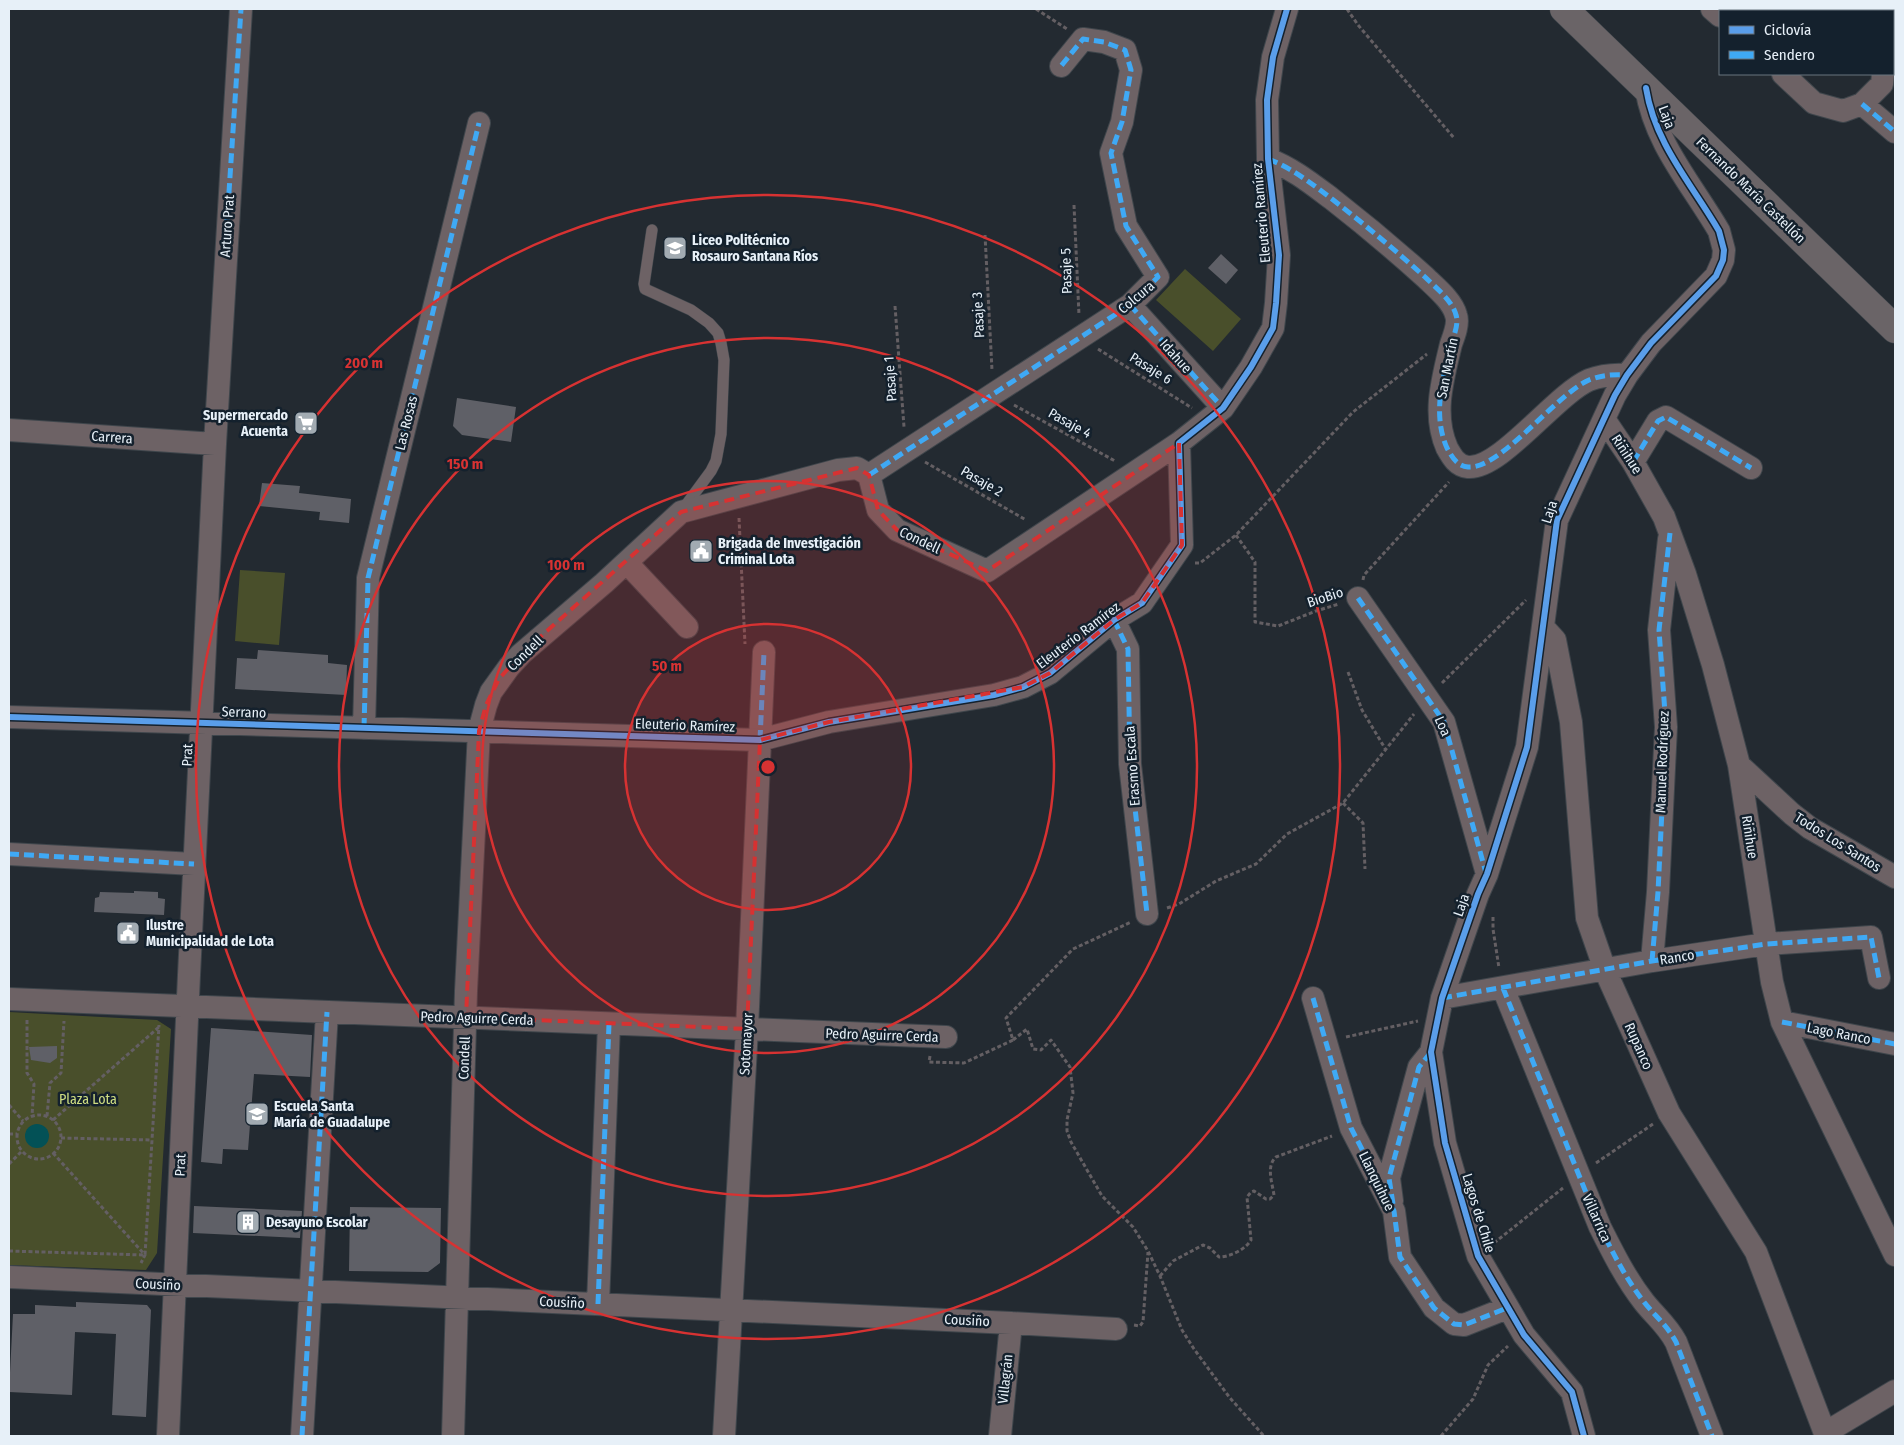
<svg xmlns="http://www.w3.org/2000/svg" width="1904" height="1445" font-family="'Fira Sans Condensed',sans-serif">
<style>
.green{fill:#494f2b}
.water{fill:#035156}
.building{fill:#5f6067}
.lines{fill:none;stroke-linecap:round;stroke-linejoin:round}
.service-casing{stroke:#3f464c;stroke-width:12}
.minor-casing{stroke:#3f464c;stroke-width:24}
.primary-casing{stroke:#3f464c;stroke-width:29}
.path{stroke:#645f63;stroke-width:3;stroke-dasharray:4 2.5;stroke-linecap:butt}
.service{stroke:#6d6265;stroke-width:11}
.minor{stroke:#6d6265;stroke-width:22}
.primary{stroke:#6a6467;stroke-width:28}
.quiet{stroke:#3fa9f5;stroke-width:5;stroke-dasharray:10 5;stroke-linecap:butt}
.cycleway-casing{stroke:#14212d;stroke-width:9}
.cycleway{stroke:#5a9eea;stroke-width:6}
.marked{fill:#d73232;fill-opacity:0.2;stroke:#d73232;stroke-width:4;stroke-dasharray:10 6;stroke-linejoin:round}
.ring{fill:none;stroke:#d73232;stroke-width:2.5}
.labels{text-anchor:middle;stroke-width:5;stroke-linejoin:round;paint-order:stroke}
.street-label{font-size:14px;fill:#e7f0f8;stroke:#14212d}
.poi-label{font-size:14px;font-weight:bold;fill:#e7f0f8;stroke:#14212d;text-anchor:start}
.park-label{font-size:14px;fill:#cfde82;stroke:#14212d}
.centre{fill:#d73232;stroke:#14212d;stroke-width:2.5}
.ring-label{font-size:15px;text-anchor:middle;font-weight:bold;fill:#d73232;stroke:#14212d;stroke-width:5;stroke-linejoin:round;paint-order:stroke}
</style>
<rect width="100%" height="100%" fill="#232a31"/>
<!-- green -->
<path class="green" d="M1185,269l56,50 -28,32 -57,-51z
M240,570l45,3 -6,72 -44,-4z
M9,1012l148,8 14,9 -14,224 -11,17 -137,-5z"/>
<!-- water -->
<path class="water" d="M25 1136a12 12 0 1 1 24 0a12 12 0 1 1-24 0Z"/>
<!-- building -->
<path class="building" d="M1221,254l17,16 -12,14 -18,-16z
M457,398l59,9 -5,35 -49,-7 -9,-9z
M262,483l38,3 -1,7 52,6 -2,24 -30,-3 1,-8 -61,-6z
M258,650l70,5v8l19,2 -1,30 -111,-6 2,-31 20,1z
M134,891l24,1v6l7,1 -1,16 -70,-3 1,-14 4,-1 1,-5 34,1z
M211,1028l101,7 -2,42 -56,-3 -6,76 -25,-1 -1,15 -21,-2z
M57,1046v12l-7,5 -19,-3 -2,-13z
M194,1206l108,5 -2,27 -107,-5z
M350,1207l91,1 -1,55 -12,9 -79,-1z
M76,1302l71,3 4,5 -5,107 -34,-2 4,-81 -41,-2 -3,63 -63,-3 4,-78h22v-9l41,2z"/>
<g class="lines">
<!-- service casing -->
<g class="service-casing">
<path id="service" d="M652,230l-8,54 1,5 46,21 18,13 9,10 3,10 3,17 -3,74 -5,27 -5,10 -28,38"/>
</g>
<!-- minor casing -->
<g class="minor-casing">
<path id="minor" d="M1712,9l8,7
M1851,9l4,2
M1783,74l31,29 29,8 19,-7 20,-20 1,-10
M1862,104l33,28
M1268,159c24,9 44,25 64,40 32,25 63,51 93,78 10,10 27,23 31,38 3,8 -2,21 -5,29 -8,34 -19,70 -4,104 5,9 10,18 21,19 32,3 87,-72 121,-87 13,-5 25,-6 38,-5
M1130,305l93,103
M1604,419l29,43 31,55 21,57 28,91 26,100 33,217 10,40 113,233
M9,430l206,14
M1633,462l25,-41 8,-4 85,51
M869,475l261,-170 28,-28 -32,-51 -15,-73 11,-31 9,-52 -6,-20 -21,-8 -21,-3 -22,27
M627,563l60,64
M1358,598l86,124 43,152
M1114,620l14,29 2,115 17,150
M1544,628l11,12 16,82 16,196 18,52 64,143 87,139 70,184
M9,717l751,23 69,-18 165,-27 29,-8 27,-14 64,-53 28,-17 40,-58 -3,-102 44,-35 28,-41 22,-39 3,-25 3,-48 -11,-96 -1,-59 6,-43 14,-48
M364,728l4,-150 111,-455
M1739,765l53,49 18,14 85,49
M9,854l185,10
M1652,961l6,-69 8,-165 -7,-97 10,-91
M1503,988l97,239c13,26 26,52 44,75 11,14 23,23 32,40l36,94
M1313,998l38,130 43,83 6,46 34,51 20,16 10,1 43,-17
M1442,998l210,-37 114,-17 105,-7 8,41
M9,999l937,38
M1782,1022l113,22
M1392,1201l-3,-23 30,-111 12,-15
M9,1277l1002,46 105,6
M598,1304l11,-280
M1825,1433l70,-42
M168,1436l21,-461 26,-531 26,-435
M302,1436l25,-424
M453,1436l13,-445 13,-260 7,-26 5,-13 18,-25 12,-13 83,-71 77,-71 157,-42 19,-2 12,7 9,35 19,20 90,41 192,-128
M724,1436l23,-407 17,-377
M1000,1436l11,-113
M1584,1436l-12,-44 -48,-57 -46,-79 -33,-113 -14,-91 11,-54 36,-104 9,-20 40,-127 30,-227 58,-125 12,-20 24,-32 65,-67 7,-16 1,-10 -5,-19c-28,-48 -64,-87 -73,-143"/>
</g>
<!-- primary casing -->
<g class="primary-casing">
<path id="primary" d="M1564,9l331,320"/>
</g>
<!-- path -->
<path class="path" d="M1036,9l31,20
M1347,9l11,16 96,113
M1074,205l5,110
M985,235l7,135
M895,306l9,121
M1098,349l94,59
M1014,405l101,56
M925,462l101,58
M739,518l6,126
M1236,535l19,27v60l23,4 38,-15 23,-7
M1195,563h5l36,-28 117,-123 74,-58
M1363,580l1,-5 85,-93
M1348,672l14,38 24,40
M1442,683l84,-83
M1343,803l20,20 2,46
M1167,908l12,-4 37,-23 40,-17 31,-30 56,-31 71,-89
M1493,917v12l6,39
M27,1020v53l7,11 -2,32
M1346,1037l72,-16
M1013,1040l14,-11 6,20 8,1 10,-10 19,27 3,26 -6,27v11l4,11 31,54 31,31 15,24 12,25 22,54 12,19 36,49 34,38
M930,1056l-1,6 35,1 49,-23 -7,-22 67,-69 58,-27
M9,1105l14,16
M17 1137a22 22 0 1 1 44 0a22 22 0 1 1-44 0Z
M47,1116l3,-33 11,-10 3,-52
M53,1120l106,-93
M9,1134h8
M61,1138l91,2
M53,1153l92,102 -4,8
M1596,1163l57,-39
M9,1164l13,-13
M1494,1243l69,-55
M9,1251l136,4 14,-230
M1160,1276l13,-15 30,-16 7,3 9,9c10,0 26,-7 32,-17l-4,-43 4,-5 3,-1 12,8h4l4,-4c-2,-13 -8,-29 2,-38l56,-21
M1134,1325l6,1 3,-4 5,-70
M1441,1436l32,-37 15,-34 20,-19"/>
<!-- service -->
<use href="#service" class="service"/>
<!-- minor -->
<use href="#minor" class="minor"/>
<!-- primary -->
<use href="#primary" class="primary"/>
<!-- quiet -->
<path class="quiet" d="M1862,104l33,28
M1268,159c24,9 44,25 64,40 32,25 63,51 93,78 10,10 27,23 31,38 3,8 -2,21 -5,29 -8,34 -19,70 -4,104 5,9 10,18 21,19 32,3 87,-72 121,-87 13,-5 25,-6 38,-5
M225,253l16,-244
M1130,305l93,103
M1633,462l25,-41 8,-4 85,51
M869,475l261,-170 28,-28 -32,-51 -15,-73 11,-31 9,-52 -6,-20 -21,-8 -21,-3 -22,27
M1358,598l86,124 42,151
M1114,620l14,29 2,115 17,150
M364,728l4,-150 111,-455
M760,740l4,-88
M9,854l185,10
M1652,961l6,-69 8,-165 -7,-97 11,-97
M1503,988l97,239c13,26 26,52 44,75 11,14 23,23 32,40l36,94
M1313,998l38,130 43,83 6,46 34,51 20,16 10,1 43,-17
M1442,998l210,-37 114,-17 105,-7 8,41
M1782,1022l113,22
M1393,1204l-4,-26 30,-111 12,-15
M598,1304l11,-280
M302,1436l25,-424"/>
<!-- cycleway casing -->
<g class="cycleway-casing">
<path id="cycleway" d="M9,717l751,23 69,-18 165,-27 29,-8 27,-14 64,-53 28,-17 40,-58 -3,-102 44,-35 28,-41 22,-39 3,-25 3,-48 -11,-96 -1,-59 6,-43 14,-48
M1584,1436l-12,-44 -48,-57 -46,-79 -33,-113 -14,-91 11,-54 36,-104 9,-20 40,-127 30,-227 58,-125 12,-20 24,-32 65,-67 7,-16 1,-10 -5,-19c-28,-48 -64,-87 -73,-143"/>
</g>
<!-- cycleway -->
<use href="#cycleway" class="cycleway"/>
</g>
<!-- marked area -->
<path class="marked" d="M1179,443l3,102 -40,58 -28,17 -64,53 -27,14 -194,35 -69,18 -13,289 -281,-12 13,-286 7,-26 13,-26 22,-25 160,-142 176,-44 12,7 9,35 19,20 90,41z"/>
<!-- distance rings -->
<circle cx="768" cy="767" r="143" fill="#d73232" fill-opacity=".12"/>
<g class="ring">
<circle cx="768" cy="767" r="143"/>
<circle cx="768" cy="767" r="286"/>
<circle cx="768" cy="767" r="429"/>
<circle cx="768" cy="767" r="572"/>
</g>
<!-- icons -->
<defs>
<g id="school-square" transform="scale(1.25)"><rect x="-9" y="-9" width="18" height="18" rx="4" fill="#a2abb2" stroke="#14212d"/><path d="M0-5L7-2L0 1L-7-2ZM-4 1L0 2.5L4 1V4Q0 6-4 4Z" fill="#fff"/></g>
<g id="supermarket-square" transform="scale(1.25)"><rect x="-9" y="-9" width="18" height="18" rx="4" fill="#a2abb2" stroke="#14212d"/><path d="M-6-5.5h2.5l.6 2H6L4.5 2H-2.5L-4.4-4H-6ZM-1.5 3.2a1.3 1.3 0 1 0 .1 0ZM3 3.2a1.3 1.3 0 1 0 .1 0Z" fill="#fff"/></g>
<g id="civic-square" transform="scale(1.25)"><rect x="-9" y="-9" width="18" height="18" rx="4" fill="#a2abb2" stroke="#14212d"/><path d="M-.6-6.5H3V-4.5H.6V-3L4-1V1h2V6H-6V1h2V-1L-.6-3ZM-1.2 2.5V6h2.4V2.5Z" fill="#fff"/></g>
<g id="building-square" transform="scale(1.25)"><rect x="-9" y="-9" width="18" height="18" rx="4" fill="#a2abb2" stroke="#14212d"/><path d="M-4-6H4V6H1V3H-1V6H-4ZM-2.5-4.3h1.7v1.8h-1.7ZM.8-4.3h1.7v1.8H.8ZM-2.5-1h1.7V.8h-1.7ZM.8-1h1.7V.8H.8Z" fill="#fff"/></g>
</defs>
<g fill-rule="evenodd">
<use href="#school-square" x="675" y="248"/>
<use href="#supermarket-square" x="306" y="423"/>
<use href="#civic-square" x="701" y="551"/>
<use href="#civic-square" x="128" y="933"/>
<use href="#school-square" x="257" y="1114"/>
<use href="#building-square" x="248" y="1222"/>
</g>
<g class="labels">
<!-- street labels -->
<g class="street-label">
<text transform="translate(1667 117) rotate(70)" y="5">Laja</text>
<text transform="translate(1751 190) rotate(44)" y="5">Fernando María Castellón</text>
<text transform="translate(1261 213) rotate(-95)" y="5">Eleuterio Ramírez</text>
<text transform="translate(227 226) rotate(-86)" y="5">Arturo Prat</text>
<text transform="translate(1066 271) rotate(-92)" y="5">Pasaje 5</text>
<text transform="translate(1136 297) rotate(-40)" y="5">Colcura</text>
<text transform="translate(978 315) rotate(-93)" y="5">Pasaje 3</text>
<text transform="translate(1176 356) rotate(48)" y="5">Idahue</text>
<text transform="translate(1151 368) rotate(32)" y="5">Pasaje 6</text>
<text transform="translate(1447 368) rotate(-79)" y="5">San Martín</text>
<text transform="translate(890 379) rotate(-94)" y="5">Pasaje 1</text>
<text transform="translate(406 423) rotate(-76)" y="5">Las Rosas</text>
<text transform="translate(1070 423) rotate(29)" y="5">Pasaje 4</text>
<text transform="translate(112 437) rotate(4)" y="5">Carrera</text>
<text transform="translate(1627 454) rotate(57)" y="5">Riñihue</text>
<text transform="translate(982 481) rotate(30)" y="5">Pasaje 2</text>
<text transform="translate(1549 512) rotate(-72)" y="5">Laja</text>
<text transform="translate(920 540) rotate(25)" y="5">Condell</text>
<text transform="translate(1325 597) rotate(-18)" y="5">BioBio</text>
<text transform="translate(1078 635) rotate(-37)" y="5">Eleuterio Ramírez</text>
<text transform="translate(525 653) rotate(-44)" y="5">Condell</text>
<text transform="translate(244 712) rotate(2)" y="5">Serrano</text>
<text transform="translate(685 725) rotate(2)" y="5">Eleuterio Ramírez</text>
<text transform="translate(1443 726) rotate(66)" y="5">Loa</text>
<text transform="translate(187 755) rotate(-87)" y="5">Prat</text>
<text transform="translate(1662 762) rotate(-88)" y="5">Manuel Rodríguez</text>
<text transform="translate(1132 766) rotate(-94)" y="5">Erasmo Escala</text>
<text transform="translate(1750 837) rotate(81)" y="5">Riñihue</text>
<text transform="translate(1838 842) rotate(32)" y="5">Todos Los Santos</text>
<text transform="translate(1461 905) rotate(-71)" y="5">Laja</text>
<text transform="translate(1677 957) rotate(-9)" y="5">Ranco</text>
<text transform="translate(477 1018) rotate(2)" y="5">Pedro Aguirre Cerda</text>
<text transform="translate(1839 1033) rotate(11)" y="5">Lago Ranco</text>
<text transform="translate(882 1035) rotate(2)" y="5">Pedro Aguirre Cerda</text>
<text transform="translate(746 1044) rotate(-87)" y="5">Sotomayor</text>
<text transform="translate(1639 1046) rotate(66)" y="5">Rupanco</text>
<text transform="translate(464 1058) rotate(-88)" y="5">Condell</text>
<text transform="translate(180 1165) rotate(-87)" y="5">Prat</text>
<text transform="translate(1377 1181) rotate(64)" y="5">Llanquihue</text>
<text transform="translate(1479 1213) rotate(73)" y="5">Lagos de Chile</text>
<text transform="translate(1597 1218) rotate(66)" y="5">Villarrica</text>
<text transform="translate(158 1284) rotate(3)" y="5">Cousiño</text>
<text transform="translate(562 1302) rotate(3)" y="5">Cousiño</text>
<text transform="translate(967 1320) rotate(3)" y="5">Cousiño</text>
<text transform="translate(1005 1379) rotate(-84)" y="5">Villagrán</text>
</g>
<!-- poi labels -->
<g class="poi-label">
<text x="692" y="245">Liceo Politécnico<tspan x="692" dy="16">Rosauro Santana Ríos</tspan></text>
<text x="288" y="420" text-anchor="end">Supermercado<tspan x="288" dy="16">Acuenta</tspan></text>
<text x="718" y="548">Brigada de Investigación<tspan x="718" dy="16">Criminal Lota</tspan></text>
<text x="146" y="930">Ilustre<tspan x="146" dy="16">Municipalidad de Lota</tspan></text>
<text x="274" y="1111">Escuela Santa<tspan x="274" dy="16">María de Guadalupe</tspan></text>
<text x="266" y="1227">Desayuno Escolar</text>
</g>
<!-- park labels -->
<g class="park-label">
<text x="88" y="1104">Plaza Lota</text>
</g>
</g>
<circle cx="768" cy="767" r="8" class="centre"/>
<g class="ring-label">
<text x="364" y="368">200 m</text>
<text x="465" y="469">150 m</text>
<text x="566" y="570">100 m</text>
<text x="667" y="671">50 m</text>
</g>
<!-- border -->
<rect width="1904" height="1445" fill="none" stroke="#e7f0f8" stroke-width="20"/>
<!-- legend -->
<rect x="1719" y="10" width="175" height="65" fill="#14212d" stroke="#68747e"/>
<rect x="1729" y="26" width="25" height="8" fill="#5a9eea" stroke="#68747e"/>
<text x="1764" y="35" font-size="15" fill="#e7f0f8">Ciclovía</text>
<rect x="1729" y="51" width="25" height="8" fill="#3fa9f5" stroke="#68747e"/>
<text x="1764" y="60" font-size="15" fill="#e7f0f8">Sendero</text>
</svg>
